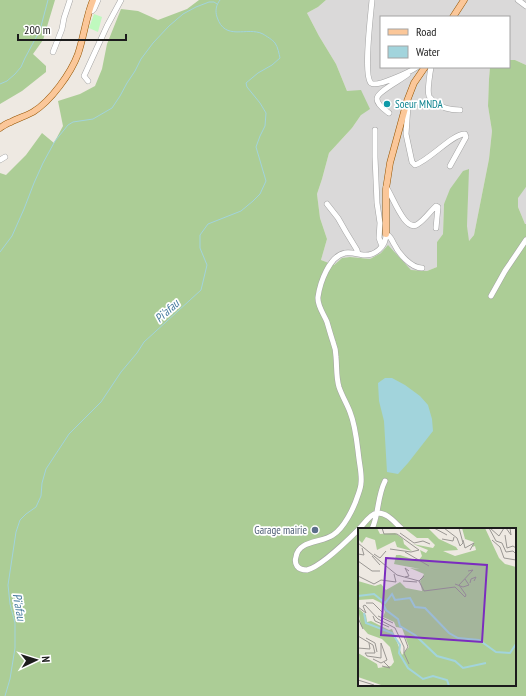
<svg xmlns="http://www.w3.org/2000/svg" width="526" height="696" font-family="'PT Sans Narrow',sans-serif">
<style>
.residential{fill:#dad9d9}
.forest{fill:#accd96;fill-rule:evenodd}
.park{fill:#bff9be}
.water{fill:#a2d4dc}
.lines{fill:none;stroke-linecap:round;stroke-linejoin:round}
.stream{stroke:#a2d4dc;stroke-width:1}
.minor-casing{stroke:#a3a3a3;stroke-width:6}
.major-casing{stroke:#945400;stroke-width:7}
.minor{stroke:#fff;stroke-width:5}
.major{stroke:#fbc799;stroke-width:6}
.culture-dot{fill:#0f9aa8;stroke:#fff;stroke-width:1.5}
.service-dot{fill:#5c6f8a;stroke:#fff;stroke-width:1.5}
.labels{text-anchor:middle;stroke-width:3.5;stroke-linejoin:round;paint-order:stroke}
.culture-label{font-size:11px;fill:#0d838f;stroke:#fff;text-anchor:start}
.service-label{font-size:11px;fill:#4e5e75;stroke:#fff;text-anchor:end}
.water-label{font-size:12px;font-style:italic;fill:#43789c;stroke:#fff}
.inset-river{fill:none;stroke:#a2d4dc;stroke-width:2}
.inset-road{fill:none;stroke:#9a9793;stroke-width:1}
.view{fill:#7b2cbf;fill-opacity:0.15;stroke:#7b2cbf;stroke-width:2}
.inset-edge{fill:none;stroke:#1c1c1c;stroke-width:2}
</style>
<rect width="100%" height="100%" fill="#eee9e2"/>
<!-- residential -->
<path class="residential" d="M326,0h200v65l-11,-5h-6v-43h-128v50h109l-1,12 -1,27 4,25 -3,28 -15,76 -6,7 -1,-16 1,-57 -24,35 -1,30 -6,8v25l-10,4 -16,-1 -30,-17 -11,6 -20,-2 -8,1 -8,7 -13,-5 6,-21 -7,-21 -3,-24 5,-15 7,-26 23,-25 9,-13 -14,-24 -11,-27 -17,-28 -12,-23 11,-6z
M526,187v37h-1l-7,-17v-10z"/>
<!-- forest -->
<path class="forest" d="M0,0h55l-12,40 -10,14 13,12v6l-24,19 -22,13z
M199,0h127l-8,7 -11,6 12,23 17,28 11,27 14,-1 9,19 -9,6 -9,13 -23,25 -7,26 -5,15 3,24 7,21 -6,21 13,5 8,-7 8,-1 20,2 11,-6 7,-8 23,25 16,1 10,-4v-25l6,-8 1,-30 6,-15 13,-18 6,-2 -2,57 2,15 5,-6 15,-76 3,-28 -4,-25 1,-27 1,-12h19v-7h6l11,5v122l-8,11v9l7,17h1v472h-526v-523l6,2 20,-20 16,-22 12,10 9,-17 -5,-25 22,-7 15,-8 7,-17 5,-25 14,-35 17,2 20,9 29,-11zM359,529h156v156h-156z"/>
<!-- park -->
<path class="park" d="M94,14l8,3 -4,15 -9,-4z"/>
<!-- water -->
<path class="water" d="M385,378h7l13,7 15,11 8,9 4,14 1,12 -25,32 -10,11 -11,-2 -3,-51 -5,-20 -1,-18z"/>
<g class="lines">
<!-- stream -->
<path class="stream" d="M0,84l7,-3 8,-7 6,-7 4,-9 15,-28 8,-30
M0,252l12,-16 12,-27 10,-26 9,-20 12,-22 13,-16 5,-3 20,-3 19,-11 8,-12 7,-13 8,-12 6,-12 12,-16 16,-17 14,-12 13,-7 13,-5h5l3,2
M5,696l5,-17 5,-31v-25l-5,-19 -2,-19 8,-53 4,-12 6,-6 10,-7 5,-11 1,-13 4,-14 23,-35 32,-32 20,-30 16,-19 7,-11 57,-52 6,-25 -7,-17v-13l8,-11 33,-13 12,-10 7,-7 6,-13 -10,-34 4,-11 5,-10 1,-13 -6,-10 -13,-16 -1,-4 12,-10 14,-8 8,-7c-1,-4 -2,-11 -5,-15 -2,-3 -9,-7 -12,-9 -16,-8 -38,8 -46,-17 -2,-6 -1,-12 3,-17"/>
<!-- minor casing -->
<g class="minor-casing">
<path id="minor" d="M372,0c-1,13 -9,76 -1,83 6,5 40,-12 46,-16
M518,0l8,6
M89,11h3l2,-2 4,-9
M53,52l9,-23 2,-11 6,-18
M431,67c-1,6 -4,24 -2,29 1,2 3,3 4,5 9,7 16,9 27,9
M88,81l-4,-5 23,-50 14,-26
M408,102v4l-2,28 6,28 3,3c15,-5 37,-31 50,-31l1,3 -16,29
M389,113c-4,-3 -12,-8 -12,-14 -1,-7 26,-20 31,-25
M375,130v27l2,46 3,20 -1,15 3,8
M0,160l5,-3
M386,187c6,7 19,47 32,37 6,-4 11,-11 16,-16l2,-2 2,1 -2,21
M327,204l11,14 8,14 11,18 1,4
M491,296l14,-25 21,-31
M372,529c7,-15 5,-32 13,-48
M402,529c-7,-6 -15,-17 -25,-16 -7,1 -13,11 -18,16 -10,10 -39,38 -52,41 -3,0 -8,-1 -10,-4 -2,-3 -2,-6 -1,-9 2,-17 26,-14 37,-22 11,-7 21,-27 25,-40 1,-3 3,-8 3,-12 1,-7 -1,-16 -2,-24 -2,-15 -3,-32 -9,-47 -3,-8 -8,-16 -11,-25 -3,-10 -2,-20 -3,-30 0,-5 -1,-10 -3,-15 -2,-6 -4,-13 -6,-20 -3,-8 -10,-16 -9,-25 2,-14 11,-41 27,-44 6,-1 12,1 18,2 12,1 23,-8 23,-21 5,2 5,5 8,10 5,10 17,24 28,24"/>
</g>
<!-- major casing -->
<g class="major-casing">
<path id="major" d="M453,17l11,-17
M0,128c3,-2 7,-5 11,-6 7,-4 15,-6 22,-10 18,-11 38,-39 45,-58 6,-18 8,-37 15,-54
M386,234v-45l4,-26 17,-62 7,-18 11,-16"/>
</g>
<!-- minor -->
<use href="#minor" class="minor"/>
<!-- major -->
<use href="#major" class="major"/>
</g>
<!-- markers -->
<circle class="culture-dot" cx="387" cy="104" r="4"/>
<circle class="service-dot" cx="315" cy="530" r="4"/>
<g class="labels">
<!-- culture labels -->
<g class="culture-label">
<text x="395" y="108">Soeur MNDA</text>
</g>
<!-- service labels -->
<g class="service-label">
<text x="307" y="534">Garage mairie</text>
</g>
<!-- water labels -->
<g class="water-label">
<text transform="translate(167 311) rotate(-42)" y="4">Pi'afau</text>
<text transform="translate(19 607) rotate(80)" y="4">Pi'afau</text>
</g>
</g>
<!-- overview -->
<g transform="translate(358 528)">
<rect width="158" height="158" fill="#eee9e2"/>
<path d="M0,0h19l3,6 15,-1 8,6 1,5 8,7 -15,-4 -2,-6 -18,9 -2,-10 -9,-3 -4,6 -4,-4zM46,0h24l11,11 17,8 2,3 -15,1 12,5 21,-6 -1,-4 -3,1 2,-5 -9,-3 -3,-11h23l14,30 6,6 11,3v119h-132l-26,-9v-24l19,11 1,4 13,-2 3,-4 -4,-15 -8,-8 -14,-5 -7,-8 -3,-18 8,7 1,7 4,-1 18,9 3,-1 10,26 7,-8 -7,-19 -6,-1 -2,-5 -11,-5 2,-5 -4,-9 -8,-4 -15,1v-19l17,5 6,-2 5,6 14,-8 6,6 16,3 -2,-10 4,-7 -14,-6 10,1 -26,-5 1,-4 1,-5h4l18,6 4,-5 -2,-6 6,3 2,-3 -15,-6 20,4 2,-3 -7,-7h-11z" fill="#accd96"/>
<path class="inset-river" d="M0,68l16,-2 11,9 7,-9 3,6 15,-2 5,9 10,1 24,25 9,5 21,2 17,12 14,1 6,-9M25,76l3,6 12,9 2,7 15,9 22,21 18,5 8,7 23,-5M6,85l2,10 26,10 8,12 -1,8 9,15 15,11 10,-3 14,4 2,6"/>
<path class="inset-road" d="M24,0l2,6h13l22,16 -8,2 -21,-3M76,0l13,7M86,0l13,10 3,8 3,-3 -4,-15M131,0l7,13 6,2 4,9 7,-1 3,3M132,0l9,8 5,-8M148,0l5,7 -1,-7M42,5l14,10 9,-2 7,3M147,7l2,13 6,-2 3,2M84,11l11,2 1,-4M105,12l2,8 9,-5 -4,7M134,12l8,7 4,11 12,2M0,15l39,32 22,6M47,24l24,14M0,26l6,1 -2,-7M16,26l6,4 6,-7M14,28l8,9M0,33l14,10h8M0,48l16,8 7,-4 15,2 -2,-8M66,48l-5,5 5,10 31,-4 10,10 1,-2 -7,-10 14,-15 -5,1M47,49l4,-1 -4,-8 4,3M45,53l14,1M112,55l1,-4 5,-2 -2,4M97,56l8,3 6,-2 -4,-6M8,75h7l9,9M0,79l8,6 -3,-7 2,-1 13,14 17,9 9,19v6M15,88l2,5 14,6M20,88l15,7M0,90l5,11M0,108l15,9 2,8h-10l2,3 14,2v-15l6,17 -6,3 -8,-4M46,108l4,11 -4,6 5,11M8,110l9,5 2,9M0,120l12,1 -1,-6M24,138l8,2 -6,-6M0,152l16,5"/>
<path class="view" d="M28,30l101,7 -5,77 -101,-7z"/>
<rect width="158" height="158" class="inset-edge"/>
</g>
<!-- legend -->
<rect x="380" y="16" width="130" height="52" fill="#ffffff" stroke="#a4a4a4"/>
<rect x="388" y="29" width="20" height="6" fill="#fbc799" stroke="#a4a4a4"/>
<text x="416" y="36" font-size="12" fill="#1c1c1c">Road</text>
<rect x="388" y="46" width="20" height="12" fill="#a2d4dc" stroke="#a4a4a4"/>
<text x="416" y="56" font-size="12" fill="#1c1c1c">Water</text>
<!-- north arrow -->
<g transform="translate(36 660) rotate(86)" stroke="#ffffff" stroke-width="3" paint-order="stroke">
<path d="M0-3L7 15L0 10L-7 15Z" fill="#1c1c1c"/>
<text y="-6" font-size="11" font-weight="bold" text-anchor="middle" fill="#1c1c1c">N</text>
</g>
<!-- scale -->
<path d="M18 34v6h108v-6" fill="none" stroke="#1c1c1c" stroke-width="2"/>
<text x="24" y="34" font-size="12" fill="#1c1c1c" stroke="#ffffff" stroke-width="3" paint-order="stroke">200 m</text>
</svg>
